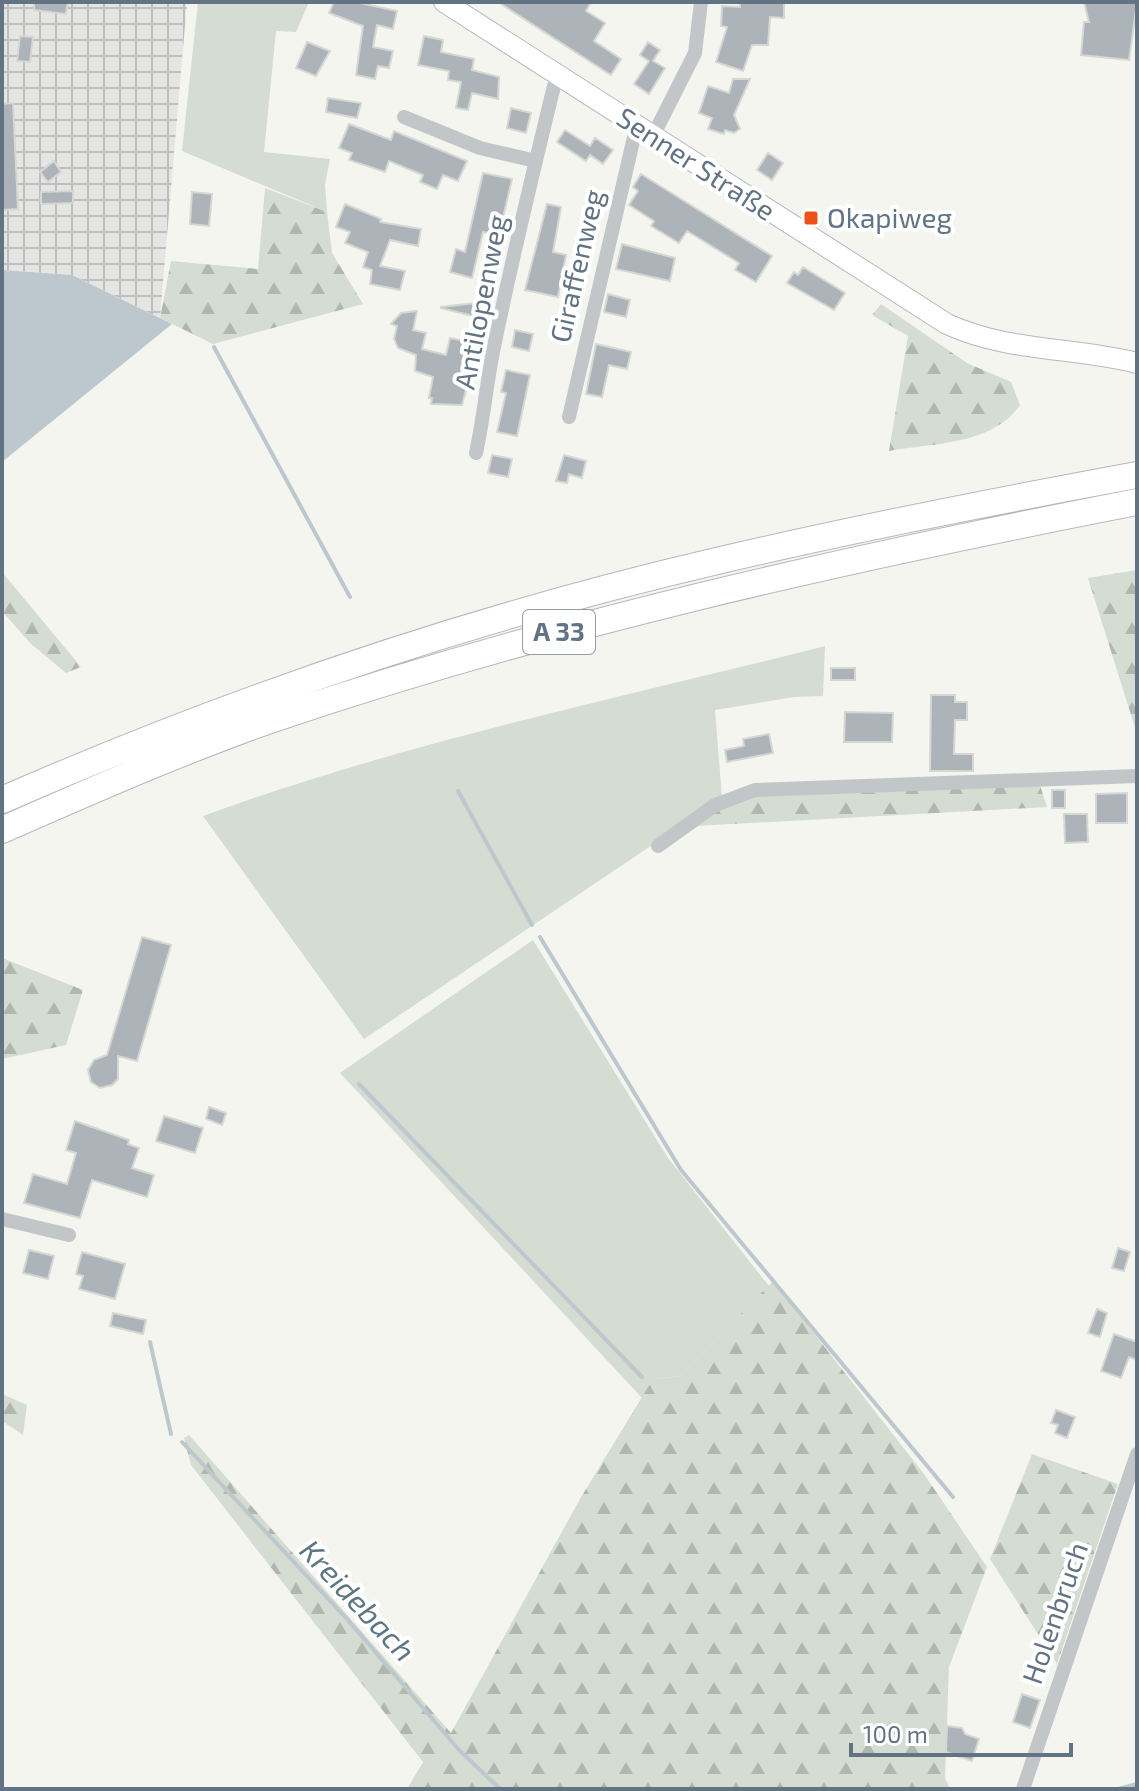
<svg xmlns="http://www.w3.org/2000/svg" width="1139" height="1791" font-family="'Exo 2',sans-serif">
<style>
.industrial{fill:url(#industrial-grid)}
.green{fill:#d5dcd1}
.forest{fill:url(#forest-firs)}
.water{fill:#bcc8cd}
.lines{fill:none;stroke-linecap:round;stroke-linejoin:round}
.stream{stroke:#bcc8cd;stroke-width:4}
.building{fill:#acb3b9;stroke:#d6d6d3;stroke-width:2}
.secondary-casing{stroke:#b4b9be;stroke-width:22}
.highway-casing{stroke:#b4b8bb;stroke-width:28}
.street{stroke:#c2c6c9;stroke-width:14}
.secondary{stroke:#fff;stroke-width:20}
.highway{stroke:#fff;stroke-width:26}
.poi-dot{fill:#ed5018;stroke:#fff;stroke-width:3}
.labels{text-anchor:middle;stroke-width:8;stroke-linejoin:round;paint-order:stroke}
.shield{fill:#fff;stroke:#919da8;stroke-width:2}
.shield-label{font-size:26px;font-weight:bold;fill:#627383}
.street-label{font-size:28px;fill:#627383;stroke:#fff}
.poi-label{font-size:28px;fill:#627383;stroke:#fff;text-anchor:start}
.water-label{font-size:30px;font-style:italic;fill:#5d7681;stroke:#fff}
</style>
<defs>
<pattern id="industrial-grid" width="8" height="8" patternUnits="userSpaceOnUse" patternTransform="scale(2)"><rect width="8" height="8" fill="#e5e6e4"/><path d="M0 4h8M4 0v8" fill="none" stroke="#bdbfbe"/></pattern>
<pattern id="forest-firs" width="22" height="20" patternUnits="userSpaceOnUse" patternTransform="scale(2)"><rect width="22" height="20" fill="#d5dcd1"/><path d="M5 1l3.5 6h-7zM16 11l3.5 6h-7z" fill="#b0b7af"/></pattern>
</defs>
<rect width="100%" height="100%" fill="#f5f5f0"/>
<!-- industrial -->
<path class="industrial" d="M2,2h185l-27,316 -88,-43 -70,-5z"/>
<!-- green -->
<path class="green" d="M198,2h111l-13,30 -20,-1 -12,121 66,7 -5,26 2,27 -145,-61z
M825,646l-2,50 -29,1 -79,13 7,88 -358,241 -161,-223c202,-74 414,-117 622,-170z
M533,940l135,218 101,128 -88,90 -28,3 -11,19 -302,-325z"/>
<!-- forest -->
<path class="forest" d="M265,188l62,24 5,41 31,51 -150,40 -53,-26 11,-57 87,8z
M881,304l86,59 44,19 9,23c-27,40 -86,38 -131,46l19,-115 -36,-21z
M1137,570v164l-49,-156z
M2,572l79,95 -15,6 -36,-30 -28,-32z
M1039,782l8,25 -352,19 23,-18 39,-14z
M2,958l81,32 -17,55 -64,14z
M773,1281l151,193 63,93 -38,100 -4,111 5,11h-543l16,-27 -232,-297 -7,-27 5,-3 262,298 129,-234 73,-120 28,-3z
M2,1394l25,11 -4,30 -21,-14z
M1032,1454l86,30 -61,180 -67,-105z"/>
<!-- water -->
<path class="water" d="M2,270l70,5 100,49 -170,138z"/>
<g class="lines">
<!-- stream -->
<path class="stream" d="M214,347l136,250
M458,791l74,134
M540,937l141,233 272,327
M359,1084l283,293
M150,1342l21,92
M182,1442l165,177 112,131 41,39
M1118,1789l19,-5"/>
</g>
<!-- building -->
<path class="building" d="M34,2h34l-2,12 -32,-4z
M334,2h21l42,9 -4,18 -16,-4 -4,22 20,4 -4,17 -11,-2 -3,13 -19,-4 7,-49 -34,-13z
M498,2h93l-5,9 19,12 -11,18 27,18 -10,16z
M740,2l44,1v15l-14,-1 -2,28h-16l-9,26 -27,-9 11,-35 -6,-1 1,-20 18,1z
M1084,2h53l-8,58 -48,-5 3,-33h5z
M20,36l13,1 -3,25 -13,-1z
M424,36l19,4 -2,12 33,7 -2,11 27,7 -1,22 -26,-6 -4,17 -12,-2 5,-26 -13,-2 1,-9 -31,-6z
M307,42l23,9 -14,25 -20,-8z
M648,42l12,8 -7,11 12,7 -16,26 -15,-10 15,-23 -9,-6z
M733,79h17l-16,36 6,14 -6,4 -9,-3 -1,4 -16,-5 4,-11 -13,-5 9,-27 21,7z
M328,98l33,5 -4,15 -31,-6z
M13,103l5,106 -16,1v-106z
M511,108l20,5 -5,20 -19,-5z
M349,124l42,16 3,-9 73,30 -9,20 -15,-6 -6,14 -17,-7 3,-7 -34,-14 -4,11 -36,-12 3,-7 -13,-5z
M565,130l25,16 5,-8 18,12 -10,14 -13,-9 -4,6 -29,-19z
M768,153l15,10 -11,17 -15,-10z
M54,161l7,11 -13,10 -8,-10z
M483,173l29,6 -13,56 -16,-3 -11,46 -22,-6 6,-23 9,3z
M641,174l131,82 -16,26 -21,-12 4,-7 -52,-32 -8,12 -28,-17 3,-5 -25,-16 9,-14 -5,-4z
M73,191v12l-32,1v-12z
M192,192l20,2 -3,32 -19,-2z
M345,204l36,15 -1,3 41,7 -3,17 -28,-6 -10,26 25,5 -5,19 -30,-6 2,-14 -9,-3 5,-15 -23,-9 5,-11 -14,-5z
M547,204l14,3 -8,45 13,3 -8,42 -33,-7z
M622,244l53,14 -5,23 -54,-12z
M803,267l42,26 -11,17 -47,-27 7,-11 4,3z
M608,294l22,6 -4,17 -22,-5z
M485,302l-4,16 -40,-10v-1z
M417,311l-4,19 13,3 -4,16 24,6 4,-17 20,4 -2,5 9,2 -15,56 -31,-1 1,-6h-3l4,-21 -18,-6 1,-16 -18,-7 -4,-9 3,-13 -6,-2 10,-11z
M515,330l18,4 -4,17 -17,-4z
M596,344l35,8 -4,17 -18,-4 -7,32 -16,-3z
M506,370l24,5 -13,61 -20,-4 9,-39 -5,-1z
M492,455l20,4 -4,18 -20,-4z
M564,455l22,6 -4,17 -13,-4 -2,9 -11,-2z
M831,668h24v12h-24z
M931,695h24v7h12v18h-12l-1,34h19v17h-43z
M845,712l48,1 -1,29h-48z
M769,734l4,19 -46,9 -2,-12 19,-4 -1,-7z
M1052,790h13v18h-13z
M1127,793v30h-31v-29z
M1064,814h23l1,28 -23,1z
M142,937l29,8 -34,116 -19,-5v23l-6,6 -12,3 -9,-6 -3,-12 6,-10 13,-5z
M209,1107l17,6 -4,12 -16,-6z
M164,1116l39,12 -8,25 -39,-12z
M75,1121l54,19 -1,4 11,4 -7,20 22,7 -7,22 -55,-17 -12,38 -56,-15 9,-29 34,10 9,-31 -10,-3z
M1118,1248l12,4 -6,19 -12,-3z
M29,1250l25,6 -6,23 -25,-6z
M82,1252l43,12 -10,35 -36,-10 4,-13 -7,-2z
M1097,1309l10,4 -7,24 -12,-4z
M113,1313l33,7 -3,14 -33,-8z
M1114,1334l23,8v18l-8,-3 -8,21 -20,-7z
M1056,1410l19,7 -8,21 -12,-5 3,-8 -7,-2z
M1022,1694l18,6 -10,28 -17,-6z
M947,1726l15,2 3,6 14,5 -7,22 -26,-9z"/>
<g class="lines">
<!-- secondary casing -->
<g class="secondary-casing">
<path id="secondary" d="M444,2l503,322c61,28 127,23 190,39"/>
</g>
<!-- highway casing -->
<g class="highway-casing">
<path id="highway" d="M2,800c231,-101 470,-182 715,-239 139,-33 279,-60 420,-86
M2,830c89,-39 177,-78 268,-110 283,-96 574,-161 867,-218"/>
</g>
<!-- street -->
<path class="street" d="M404,117l76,31 56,13
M653,136l42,-83 6,-51
M569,417l65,-280 5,-9
M476,453c7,-32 10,-64 16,-96 18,-91 40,-181 62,-271l6,-9
M658,846l57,-41 40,-15 382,-14
M2,1219l67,16
M1023,1789l114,-335"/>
<!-- secondary -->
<use href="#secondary" class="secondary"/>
<!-- highway -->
<use href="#highway" class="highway"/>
</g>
<!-- markers -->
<rect class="poi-dot" x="803" y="210" width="16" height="16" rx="4"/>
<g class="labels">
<!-- shield labels -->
<rect class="shield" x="523" y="610" width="72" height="44" rx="6"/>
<g class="shield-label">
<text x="559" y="641">A 33</text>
</g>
<!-- street labels -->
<g class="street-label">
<text transform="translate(696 164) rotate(33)" y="10">Senner Straße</text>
<text transform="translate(577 266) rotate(-77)" y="10">Giraffenweg</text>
<text transform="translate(481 302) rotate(-79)" y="10">Antilopenweg</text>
<text transform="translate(1055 1613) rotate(-71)" y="10">Holenbruch</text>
</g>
<!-- poi labels -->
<g class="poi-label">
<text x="827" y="228">Okapiweg</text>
</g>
<!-- water labels -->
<g class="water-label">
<text transform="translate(357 1601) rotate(47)" y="10">Kreidebach</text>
</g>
</g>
<!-- border -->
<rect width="1139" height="1791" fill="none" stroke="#627383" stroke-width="8"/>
<!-- scale -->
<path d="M851 1743v12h220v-12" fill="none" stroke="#627383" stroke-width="4"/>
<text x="863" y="1743" font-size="24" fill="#627383" stroke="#ffffff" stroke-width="6" paint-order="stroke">100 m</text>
</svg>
